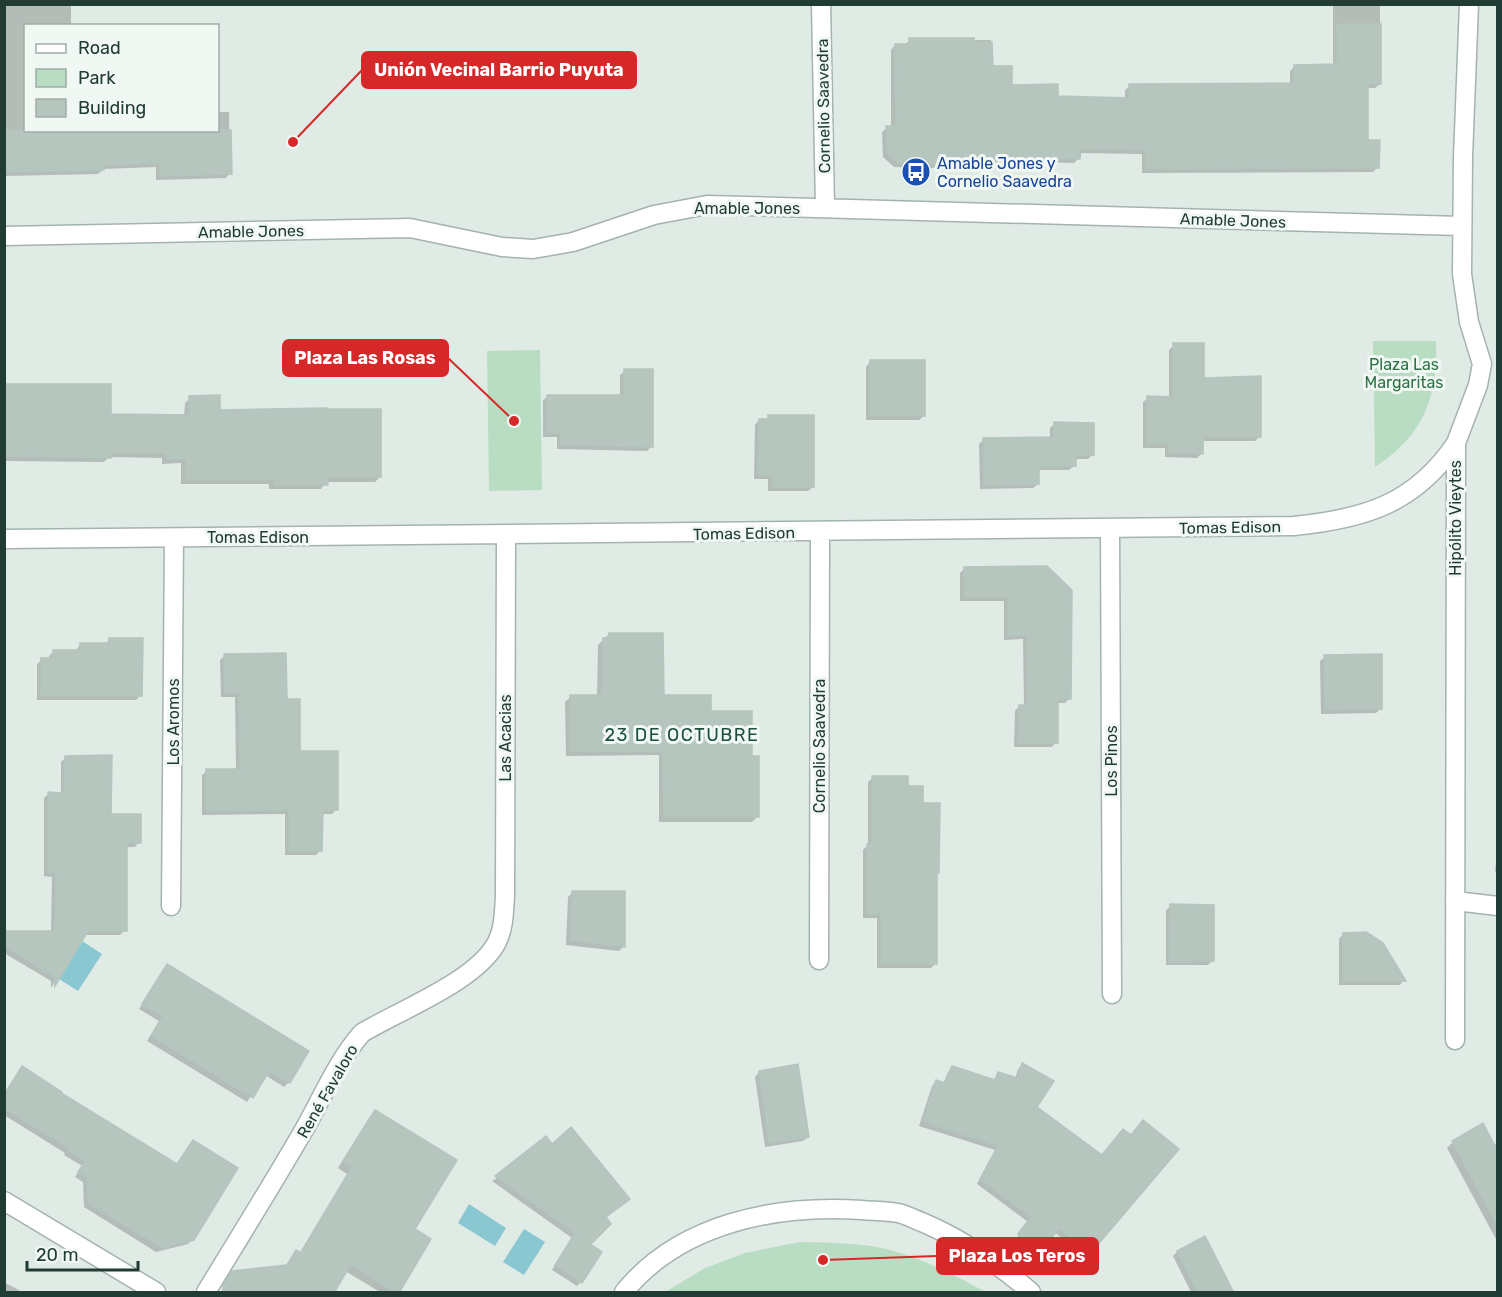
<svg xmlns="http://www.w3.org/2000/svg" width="1502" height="1297" font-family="Rubik,sans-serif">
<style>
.green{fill:#b9ddc2}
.water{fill:#89c7d1}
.shadow{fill:#0003}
.building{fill:#b6c6bf;stroke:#b3c5bd;stroke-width:1.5}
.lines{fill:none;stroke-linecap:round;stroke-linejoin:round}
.minor-casing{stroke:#a4b3ad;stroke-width:21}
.minor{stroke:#fff;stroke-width:18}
.labels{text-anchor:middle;stroke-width:6;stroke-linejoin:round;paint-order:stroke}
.street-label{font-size:16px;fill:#213c34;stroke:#f1f8f4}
.transit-label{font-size:16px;fill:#164399;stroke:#f1f8f4;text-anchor:start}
.park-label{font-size:16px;fill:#2c7245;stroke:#f1f8f4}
.neighbourhood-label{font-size:18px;letter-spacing:1.5px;fill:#1d4e41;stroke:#f1f8f4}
.leader{fill:none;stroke:#d62828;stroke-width:2}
.callout-dot{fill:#d62828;stroke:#f1f8f4;stroke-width:2}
.callout{fill:#d62828;stroke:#d62828;stroke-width:2}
.callout-label{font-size:18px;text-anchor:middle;font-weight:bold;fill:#fff}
</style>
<rect width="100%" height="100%" fill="#e1ebe6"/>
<!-- green -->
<path class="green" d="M1373,341h63c2,56 -12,94 -61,126z
M540,350l2,140 -53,1 -2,-140z
M800,1242c32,1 66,0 97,10 32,9 60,25 89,40h-321l40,-24 40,-15z"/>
<!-- water -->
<path class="water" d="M82,941l20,13 -24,37 -19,-12z
M469,1204l37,24 -11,18 -37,-23z
M524,1229l21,13 -21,33 -21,-13z"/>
<!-- shadow -->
<path class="shadow" d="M4,4h67v22h-45v104h192v-18h11l1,61 -4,5 -70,2v-13l-52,2 -6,5 -94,2z
M977,4h38l-38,2z
M1320,4h60v80l-5,4h-9l1,54 11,25 -5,5 -231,1v-19l-63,-1v5l-5,5 -41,-1v4l-5,4 -134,-3 -11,-10 -1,-25 5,-4h4v-78l4,-5h9l6,-5h81v28l20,18 46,12 68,1v-9l5,-4 160,-1v-14l5,-5 38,-1v-60z
M1174,345l28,35 58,56 -5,5h-53v12l-5,5 -32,-1v-9h-22v-46l5,-4h21v-48z
M870,362l54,54 -5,4h-53v-53z
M625,371l27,75 -5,5 -90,-2v-12h-14v-36l4,-5 73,1v-22z
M4,385l105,30 75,2 1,-14 5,-5 28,13 162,66 -5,5h-49l-5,7h-52v-5h-88v-21l-19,1v-6l-53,-1 -5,5 -100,-1z
M769,417l44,70 -5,4h-40v-12h-14l1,-54 4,-5 6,1z
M1054,424l39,30 -5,5h-14v7l-5,4h-31v14l-5,4 -53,1 -1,-45 5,-5h66v-11z
M1046,567l24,131 -5,5h-9v39l-4,5h-38l1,-36 4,-5h5l-1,-67 -19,1v-39h-44v-28l5,-5z
M609,634l53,62 47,17 41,44 8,59 -6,6h-93v-67l-93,1 -1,-54 6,-5h26l1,-52z
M110,639l31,56 -5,5h-99v-36l5,-4h7v-4l5,-5h22l4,-7h25z
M225,655l60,46 14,51 38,57 -5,5h-11l-1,37 -4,4h-31v-41l-83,1v-40l5,-4 29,-1 -1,-73h-14l-1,-37z
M1325,657l56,51 -5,5 -55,1 -1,-53z
M4,757h2v56l-2,2z
M66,757l43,59 30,26 -4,5h-10v83l-5,5h-36l-33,53v-7l-47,-28v-20l47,-1 1,-55 -8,-1v-78l4,-4h13v-32z
M873,778l34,10 14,17 17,68 -2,2v88l-5,5h-54v-50h-14v-68l5,-5v-63z
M1498,845v29l-3,-3z
M573,892l50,55 -4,4 -53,-6 2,-48z
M1171,906l41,55 -4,4h-42v-55z
M1343,934l61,46 -4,5h-61v-46z
M167,966l140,86 -18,30 -5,5 -19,-12 -18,27 -100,-61 12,-20 -20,-12z
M1023,1065l12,42 54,145 -4,5 -31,-25 -19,25 -20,-17 13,-18 -51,-38 18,-34 -76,-24 13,-40 4,-4 7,2 5,-12 4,-4 41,13 5,-8 17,6 3,-10z
M759,1072l49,65 -5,4 -38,6 -10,-70z
M4,1094h55l117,71 17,-23v97l-5,5 -32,8 -72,-45 -1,-25 -8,-5 7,-11 -18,-11 1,-2 -61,-38z
M375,1112l38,118 -16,62h-17l-35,-21 -60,-4 11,-15 3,2 48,-80 -9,-6 31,-50z
M1453,1142l40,3 5,-2v100l-51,-95z
M551,1146l58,77 -21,21 -7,38 -4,4 -25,-16 20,-32 -80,-57z
M1177,1252l55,40h-41l-18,-36z
M4,1282l18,10h-18z"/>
<!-- building -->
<path class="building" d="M1337,24h44v60h-13v56h12l-1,28 -233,1v-19l-65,-1 -1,10 -46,-1v8l-135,-3 -12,-11 -1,-26h10l-1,-82h14v-6h65v4h18l1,24h19v19l46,-1v12l71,2v-14l165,-1v-18l43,-1z
M4,130h227l1,44 -72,2v-13l-56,2v5l-100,2z
M1173,343h31v35l57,-2v61h-58v17l-34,-1v-9h-22v-48l26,1z
M870,360h55v56h-55z
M624,369h29v78l-92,-2v-12h-15l1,-38h77z
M4,384h107v30l78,1v-19l31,-1v15l107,-2v1h54v68h-54l1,8h-54v-6h-88v-20h-19l-1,-6h-55v5h-13l-94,-2z
M768,415h46v72h-42v-12h-14l1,-56h9z
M1054,422l40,1v32h-18v11h-37v18l-55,1 -1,-47 71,-1z
M1047,566l25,24 -1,109h-13v44h-40l1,-38h9l-1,-70 -19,1v-39h-44v-30z
M609,633h54l1,62h47v16h41v45h7v61h-95l-1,-66h-93v-56h32l1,-57h5z
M109,638h34l-1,58h-101v-38h12v-8h27v-7h29z
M286,653l1,46h13v52h38v59h-15l-1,41h-33v-41l-83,1v-42h34l-1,-76h-14l-1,-39z
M1382,654v55l-57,1 -1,-55z
M112,755l-1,59h30v29h-14v88h-39l-33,55v-9l-51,-31v-15h51l1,-58 -8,-1v-80l16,1 1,-37z
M872,776h36v10h15v17h17l-1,70h-2v91h-56v-50h-14v-70h5z
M572,891h53v56l-55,-7z
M1170,904l44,1v56l-45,1z
M1366,932l17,11 23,38h-63v-48z
M167,964l142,87 -19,32 -21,-12 -16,27 -102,-62 12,-20 -21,-12z
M1022,1063l32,18 -17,26 65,48 21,-26 8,6 12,-15 36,29 -89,105 -31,-26 -19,25 -22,-19 13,-17 -51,-38 18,-33 -75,-25 13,-41 9,3 7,-17 43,14 3,-8 19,6z
M798,1064l11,73 -40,6 -10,-72z
M22,1066l40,26 -1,1 116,71 16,-24 45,28 -44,72 -32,8 -74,-45 -1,-26 -9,-5 7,-11 -17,-11 1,-2 -65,-40v-13z
M375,1110l82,50 -42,69 16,10 -32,54h-3l-45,-29 -17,29h-111v-7l9,-15 55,-6 9,-15 5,3 51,-86 -9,-6z
M1483,1123l14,27v75l-45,-84z
M571,1127l59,72 -24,18 5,7 -20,20 -96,-68 51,-40 6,8z
M575,1233l27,19 -20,31 -27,-18z
M1205,1236l29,57h-36l-21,-42z"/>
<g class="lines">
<!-- minor casing -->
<g class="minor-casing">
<path id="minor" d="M821,4l4,204
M4,236l406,-8 92,19 31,2 40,-7 81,-27 53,-10 754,21
M1110,528l2,466
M4,539l1290,-13c70,-7 121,-22 162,-83
M1455,901l43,5
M171,906l3,-368
M819,960l1,-428
M1455,1040l1,-597 22,-58 4,-21 -13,-42 -7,-48 1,-117 6,-153
M4,1201l152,91
M206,1292c32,-52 64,-104 95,-157 20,-34 34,-71 61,-102 38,-23 115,-52 135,-91 7,-14 7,-31 8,-46l1,-361
M624,1292c56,-69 153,-88 238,-82 11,1 25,1 36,3 9,2 18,7 26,10 40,17 74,41 107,69"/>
</g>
<!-- minor -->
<use href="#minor" class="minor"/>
</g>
<!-- icons -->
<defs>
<g id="bus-disc" transform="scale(1.5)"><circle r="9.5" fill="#1a4fb4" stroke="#f1f8f4"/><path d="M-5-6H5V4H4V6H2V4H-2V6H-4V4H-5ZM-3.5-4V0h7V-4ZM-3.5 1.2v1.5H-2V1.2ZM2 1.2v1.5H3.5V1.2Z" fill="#fff"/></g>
</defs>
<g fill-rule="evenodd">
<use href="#bus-disc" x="916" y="172"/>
</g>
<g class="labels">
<!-- street labels -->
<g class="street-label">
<text transform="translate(823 106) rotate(-91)" y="6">Cornelio Saavedra</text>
<text x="747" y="214">Amable Jones</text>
<text transform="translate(1233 220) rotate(2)" y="6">Amable Jones</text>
<text transform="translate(251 231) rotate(-1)" y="6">Amable Jones</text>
<text transform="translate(1455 518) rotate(-90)" y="6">Hipólito Vieytes</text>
<text transform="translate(1230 527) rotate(-1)" y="6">Tomas Edison</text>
<text transform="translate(744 533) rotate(-1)" y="6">Tomas Edison</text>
<text x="258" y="543">Tomas Edison</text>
<text transform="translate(173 722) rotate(-90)" y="6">Los Aromos</text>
<text transform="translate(505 738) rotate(-90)" y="6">Las Acacias</text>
<text transform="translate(819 746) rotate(-90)" y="6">Cornelio Saavedra</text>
<text transform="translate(1111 761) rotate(-90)" y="6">Los Pinos</text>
<text transform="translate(327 1091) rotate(-60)" y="6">René Favaloro</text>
</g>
<!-- transit labels -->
<g class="transit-label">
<text x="937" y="169">Amable Jones y<tspan x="937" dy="18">Cornelio Saavedra</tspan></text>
</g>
<!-- park labels -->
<g class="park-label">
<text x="1404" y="370">Plaza Las<tspan x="1404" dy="18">Margaritas</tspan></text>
</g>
<!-- neighbourhood labels -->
<g class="neighbourhood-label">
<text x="682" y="741">23 DE OCTUBRE</text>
</g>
</g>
<!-- callouts -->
<path class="leader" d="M293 142L362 70M514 421L448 358M823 1260L937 1256"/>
<g class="callout-dot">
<circle cx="293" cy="142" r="6"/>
<circle cx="514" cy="421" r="6"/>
<circle cx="823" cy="1260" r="6"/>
</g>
<g class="callout">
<rect x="362" y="52" width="274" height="36" rx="6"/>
<rect x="283" y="340" width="165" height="36" rx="6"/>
<rect x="937" y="1238" width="161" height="36" rx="6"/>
</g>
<g class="callout-label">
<text x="499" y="76">Unión Vecinal Barrio Puyuta</text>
<text x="365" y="364">Plaza Las Rosas</text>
<text x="1017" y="1262">Plaza Los Teros</text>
</g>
<!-- border -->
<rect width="1502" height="1297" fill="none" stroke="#213c34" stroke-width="12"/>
<!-- legend -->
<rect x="24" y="24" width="195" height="108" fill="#f1f8f4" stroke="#9eada7" stroke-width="1.5"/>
<rect x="36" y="44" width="30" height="9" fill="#ffffff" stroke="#9eada7" stroke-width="1.5"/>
<text x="78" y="54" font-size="18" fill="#213c34">Road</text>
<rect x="36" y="69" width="30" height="18" fill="#b9ddc2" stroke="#9eada7" stroke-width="1.5"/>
<text x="78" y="84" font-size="18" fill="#213c34">Park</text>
<rect x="36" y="99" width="30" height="18" fill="#b6c6bf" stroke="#9eada7" stroke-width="1.5"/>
<text x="78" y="114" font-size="18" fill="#213c34">Building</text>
<!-- scale -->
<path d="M27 1261v9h111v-9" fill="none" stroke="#213c34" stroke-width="3"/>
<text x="36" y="1261" font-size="18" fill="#213c34" stroke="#f1f8f4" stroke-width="4.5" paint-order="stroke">20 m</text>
</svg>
